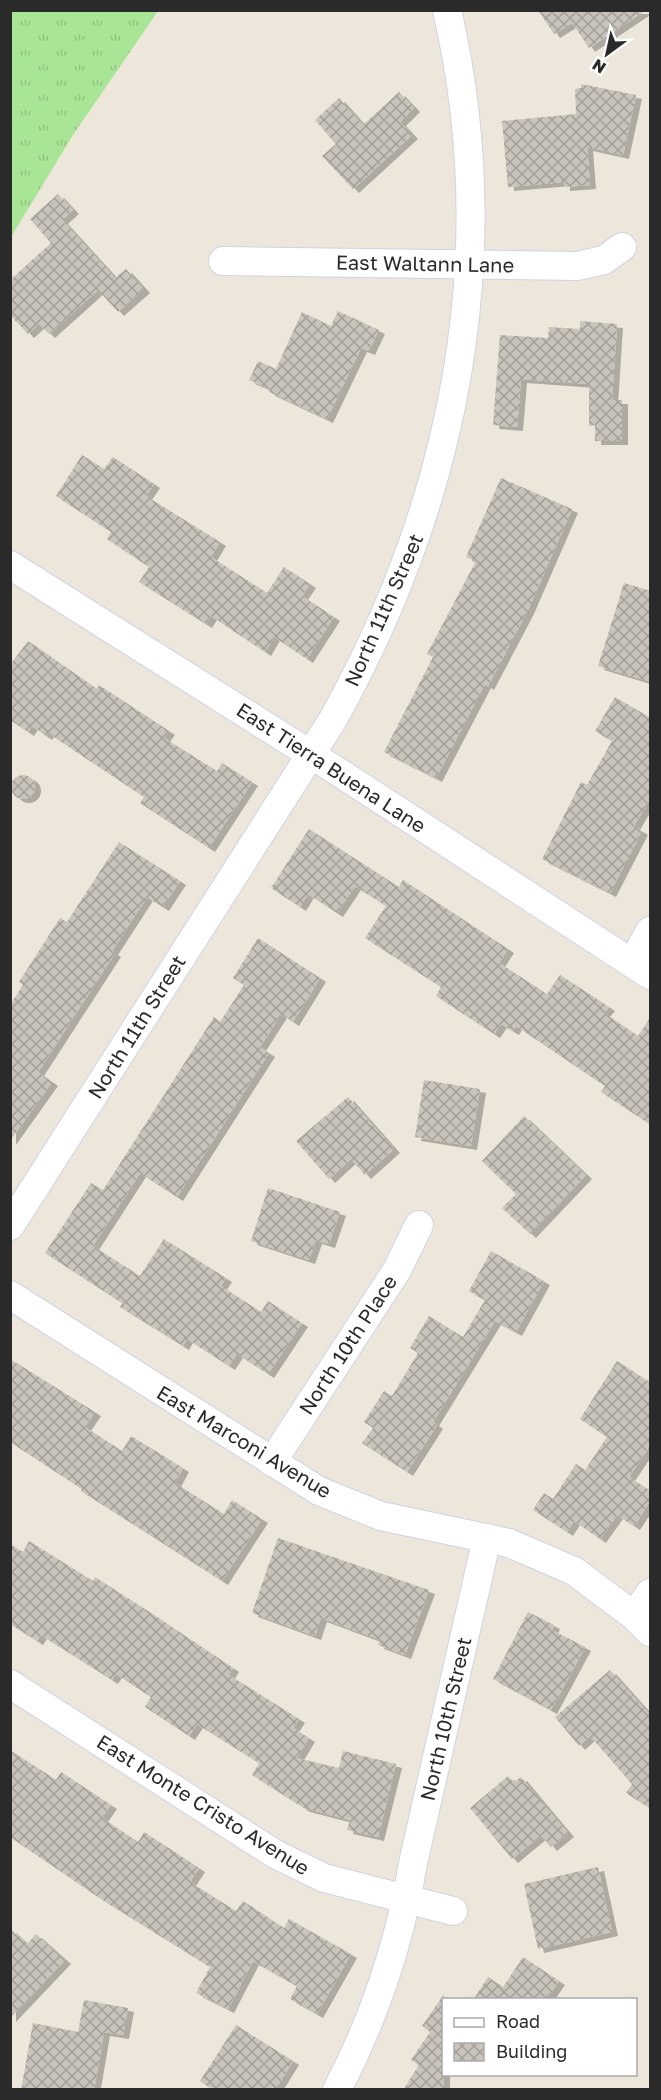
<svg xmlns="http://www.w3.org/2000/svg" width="661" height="2100" font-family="'Golos Text',sans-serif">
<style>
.grass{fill:url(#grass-tufts)}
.building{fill:url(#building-cross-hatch);filter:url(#shadow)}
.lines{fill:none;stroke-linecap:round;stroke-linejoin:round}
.minor-casing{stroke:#d1d2e4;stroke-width:30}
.minor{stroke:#fff;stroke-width:28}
.labels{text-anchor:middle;stroke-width:5;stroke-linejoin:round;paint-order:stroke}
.street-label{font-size:20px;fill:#2a2a2a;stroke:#fff}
</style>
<defs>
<pattern id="grass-tufts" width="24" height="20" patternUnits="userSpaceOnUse" patternTransform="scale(1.5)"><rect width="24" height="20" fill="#a9e596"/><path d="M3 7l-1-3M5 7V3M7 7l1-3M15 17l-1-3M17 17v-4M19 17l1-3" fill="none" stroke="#92c581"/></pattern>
<pattern id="building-cross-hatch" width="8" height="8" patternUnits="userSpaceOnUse" patternTransform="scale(1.5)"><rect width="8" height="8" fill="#c8c4bb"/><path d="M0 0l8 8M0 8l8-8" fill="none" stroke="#a39f98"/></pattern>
<filter id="shadow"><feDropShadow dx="6" dy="4" stdDeviation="0" flood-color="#0004"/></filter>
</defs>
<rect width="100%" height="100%" fill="#ede7db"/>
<!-- grass -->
<path class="grass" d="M11,10l147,1 -85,124 -62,102z"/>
<!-- building -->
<path class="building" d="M538,10h108l-57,38 -17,-25 -18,11z
M581,84l55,11 -13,60 -36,-8 3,38 -26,2v-5l-56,5 -6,-66 74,-7 -1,-25 6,-1z
M399,92l15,16 -14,14 12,13 -59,54 -31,-33 14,-12 -21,-24 24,-22 24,27z
M58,194l15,16 -11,10 53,58 11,-9 18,20 -26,23 -20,-22 -49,44 -10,-10 -11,10 -18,-19v-35l41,-37 -21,-24z
M338,311l41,19 -10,21 -8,-3 -34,71 -58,-27 1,-3 -21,-9 9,-19 18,8 26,-57 29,14z
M580,321l37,3 -5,76h10v41h-27v-16l-6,1v-42l-68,-5 -4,48 -24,-2 7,-90 48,3 1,-11 31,2z
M82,455l22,14 9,-12 41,27 -8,12 74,46 -9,15 56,36 17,-26 26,17 -8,12 32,21 -27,42 -33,-22 -9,15 -54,-36 -5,8 -67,-42 10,-15 -42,-28 4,-7 -55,-36z
M501,478l71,31 -44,101 -40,76 -3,-2 -49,94 -52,-26 49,-95 -6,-3 49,-93 -10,-4z
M624,583l27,8v91l-53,-16z
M28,641l69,48 2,-4 70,46 -5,7 53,33 5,-8 30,19 -43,66 -69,-45 4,-6 -96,-64 -2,3 -14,-10 -4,6 -18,-12v-55z
M615,697l36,21v79l-17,29 8,5 -32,62 -68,-34 39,-77 6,3 25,-44 -17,-10z
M11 787a12 12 0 1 1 24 0a12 12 0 1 1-24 0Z
M309,829l90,58 4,-7 105,69 -9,14 48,31 13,-19 49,32 -5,6 34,23 13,-20v109l-50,-33 4,-6 -89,-60 -3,5 -12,-7 -7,10 -58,-38 5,-9 -76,-49 21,-32 -31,-20 -18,27 -29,-19 -8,13 -29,-19z
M119,842l61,39 -17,26 -16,-10 -35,54 3,2 -77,119 14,10 -42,59v-136l13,-20 -4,-3 41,-64 7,4z
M258,938l62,40 -27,44 -12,-8 -21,33 9,6 -92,144 -37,-24 -47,73 47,30 24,-37 62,39 -5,8 40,26 7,-11 34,22 -34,51 -31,-20 -8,12 -42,-27 -4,7 -63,-39 2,-4 -77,-50 46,-70 12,7 111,-173 6,5 24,-37 -11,-7z
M424,1080l56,9 -9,57 -56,-9z
M348,1097l46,52 -29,26 -14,-16 -22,20 -33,-38z
M524,1116l62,59 -56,59 -28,-26 14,-14 -34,-33z
M268,1188l72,24 -11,32 -13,-4 -7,20 -58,-19z
M491,1251l53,30 -28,51 -21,-11 -62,101 4,3 -30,47 -45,-29 11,-15 -9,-6 20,-31 8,5 26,-43 -8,-5 19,-32 34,21 22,-37 -16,-9z
M10,1359l85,53 -10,15 37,24 9,-15 52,32 -8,15 49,31 8,-14 30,19 -40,62 -141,-90 1,-2 -72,-47z
M617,1361l34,22v61l-22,33 22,14v9l-17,26 -17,-11 -17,24 -26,-18 -7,11 -34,-22 11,-17 9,6 23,-35 9,6 22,-33 -27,-18z
M278,1538l151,52 -24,65 -27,-10 2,-5 -59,-22 -6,18 -63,-23z
M29,1541l64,40 2,-4 59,38 79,53 -4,7 70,44 -6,9 16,10 -12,20 42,10 4,-17 53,13 -18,73 -31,-7 3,-10 -46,-12 -52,-33 7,-12 -62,-39 -8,12 -44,-29 6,-10 -35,-23 -4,6 -71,-45 -4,6 -27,-17v-80l13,8z
M528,1612l26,13 -2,5 33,17 -34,63 -58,-31z
M610,1670l41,46v93l-25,-16 6,-9 -42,-48 -11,10 -24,-29z
M10,1750l46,30 5,-8 50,33 -9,13 36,24 6,-10 55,36 -9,14 46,29 7,-10 41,27 5,-9 62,35 -34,60 -27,-15 7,-13 -44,-25 -25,48 -32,-16 14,-26 -109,-68 -91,-62z
M508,1776l6,6 7,-5 47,56 -17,14 -10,-12 -29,24 -42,-51z
M598,1867l14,65 -74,17 -14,-65z
M10,1929l17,15 9,-10 29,26 -55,58z
M523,1957l36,24 -13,19h-73l15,-23 15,10z
M444,1994v96h-41l16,-25 -8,-5 19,-28 -8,-6z
M84,2000l44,8 -5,27 -19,-3 -10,58h-73l12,-67 45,9z
M236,2025l57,36 -18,29h-62l-13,-9z"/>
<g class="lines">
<!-- minor casing -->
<g class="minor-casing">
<path id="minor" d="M223,261l354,5 27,-6 18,-13
M10,565l327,206 313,204
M632,963l18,-32
M10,1226l322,-505c122,-218 172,-464 115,-711
M10,1295l309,196 62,25 128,27 65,28 60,45 16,16
M272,1462l125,-192 22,-45
M634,1616l16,-23
M10,1684l265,170 49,24 129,33
M337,2090c37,-71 63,-148 76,-227l74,-325"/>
</g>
<!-- minor -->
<use href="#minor" class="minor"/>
</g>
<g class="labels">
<!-- street labels -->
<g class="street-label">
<text transform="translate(425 264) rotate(1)" y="7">East Waltann Lane</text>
<text transform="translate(384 610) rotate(-66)" y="7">North 11th Street</text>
<text transform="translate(331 768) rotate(33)" y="7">East Tierra Buena Lane</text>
<text transform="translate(137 1027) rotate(-58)" y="7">North 11th Street</text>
<text transform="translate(348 1345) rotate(-57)" y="7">North 10th Place</text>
<text transform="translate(244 1442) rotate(31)" y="7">East Marconi Avenue</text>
<text transform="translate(446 1719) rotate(-77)" y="7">North 10th Street</text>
<text transform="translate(203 1805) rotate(32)" y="7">East Monte Cristo Avenue</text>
</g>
</g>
<!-- border -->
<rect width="661" height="2100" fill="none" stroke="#2a2a2a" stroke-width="24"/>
<!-- legend -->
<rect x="442" y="1998" width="195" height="78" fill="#ffffff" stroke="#aaaaaa" stroke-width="1.5"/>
<rect x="454" y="2018" width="30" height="9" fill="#ffffff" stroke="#aaaaaa" stroke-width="1.5"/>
<text x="496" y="2028" font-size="18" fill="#2a2a2a">Road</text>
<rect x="454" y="2043" width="30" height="18" fill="url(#building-cross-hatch)" stroke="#aaaaaa" stroke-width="1.5"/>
<text x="496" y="2058" font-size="18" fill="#2a2a2a">Building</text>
<!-- north arrow -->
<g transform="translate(607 54) rotate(213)" stroke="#ffffff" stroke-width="4.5" paint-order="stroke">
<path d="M0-4.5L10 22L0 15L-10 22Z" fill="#2a2a2a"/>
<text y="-9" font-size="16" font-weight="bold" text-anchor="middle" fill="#2a2a2a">N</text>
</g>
</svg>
